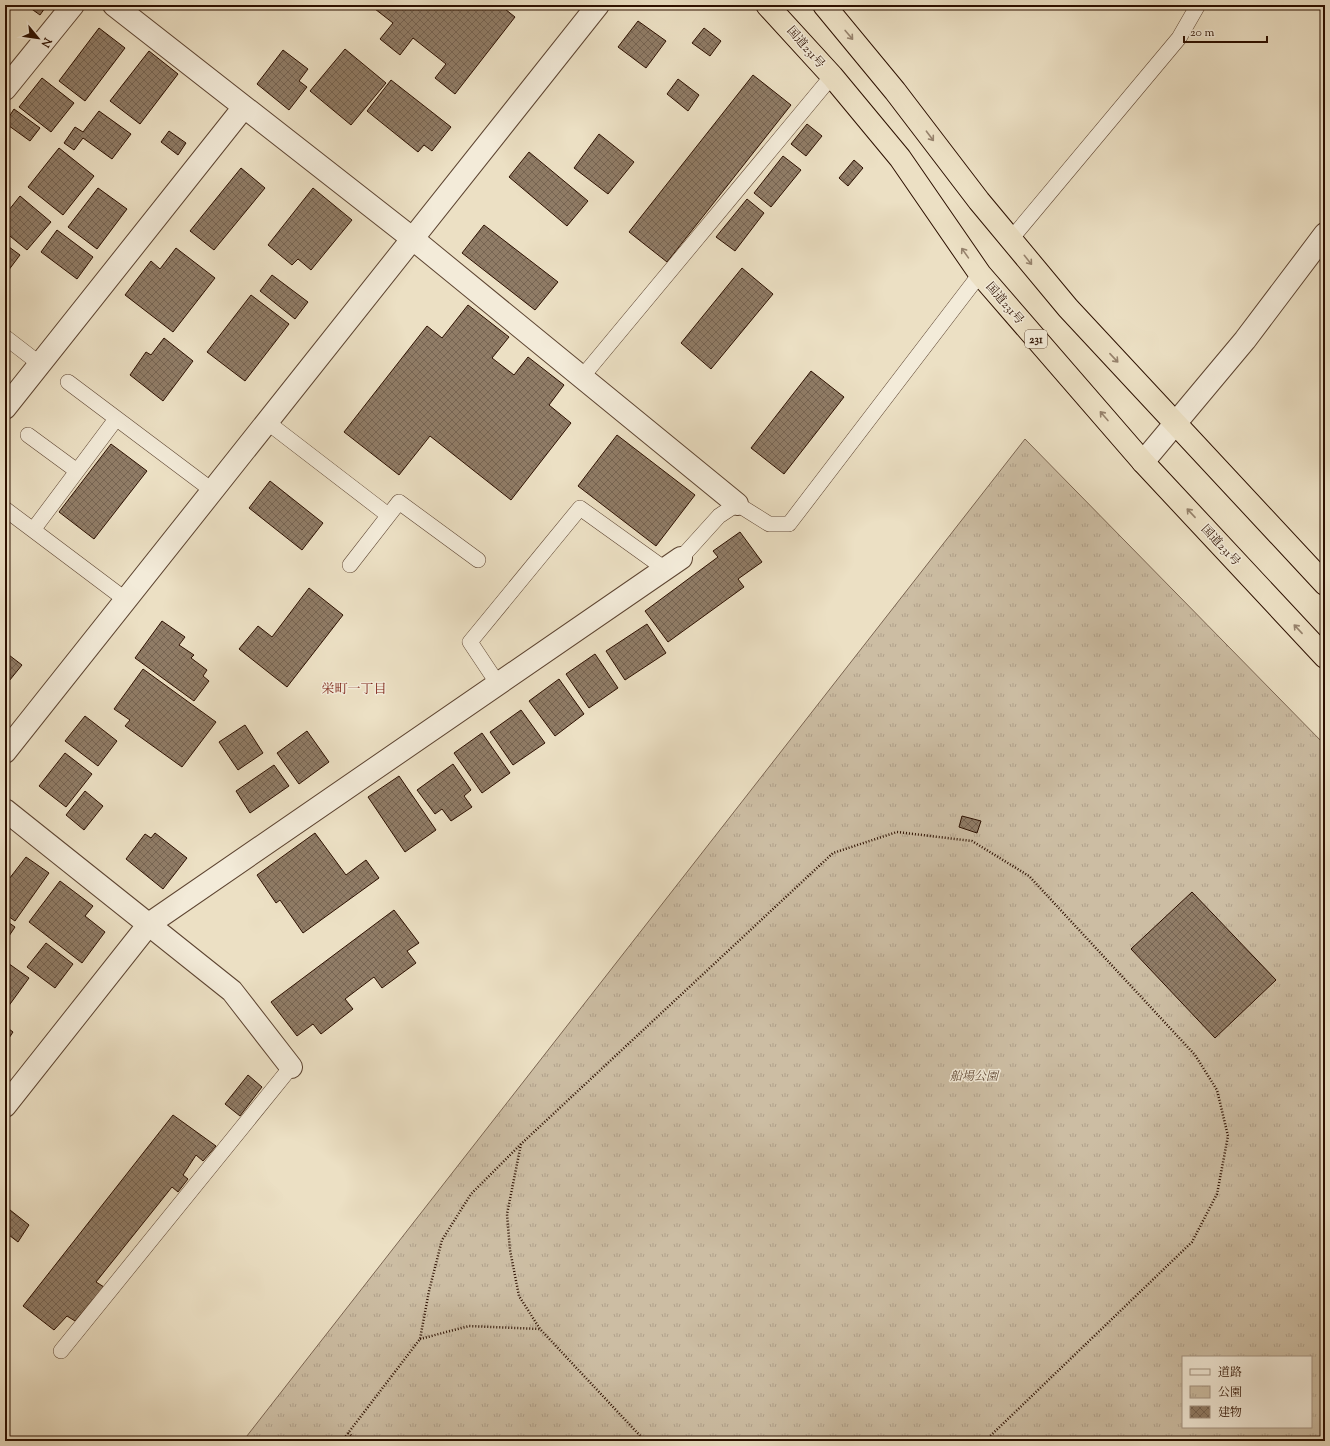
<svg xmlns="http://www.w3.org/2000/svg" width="1330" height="1446" font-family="'Sorts Mill Goudy','Noto Serif JP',serif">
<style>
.park{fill:url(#park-tufts);stroke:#7c6652;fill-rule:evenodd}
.building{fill:url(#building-cross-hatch);stroke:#2d1000}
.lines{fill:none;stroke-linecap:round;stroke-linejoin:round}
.service-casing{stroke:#5d4431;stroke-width:16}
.minor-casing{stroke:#5d4431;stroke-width:24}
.tertiary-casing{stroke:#5d4431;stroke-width:24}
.trunk-casing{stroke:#2d1000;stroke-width:24}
.path{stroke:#2d1000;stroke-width:2.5;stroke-dasharray:1 2;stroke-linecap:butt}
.service{stroke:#f3ebd9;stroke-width:15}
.minor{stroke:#f3ebd9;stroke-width:22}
.tertiary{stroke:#f3ebd9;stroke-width:22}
.trunk{stroke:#ece0c4;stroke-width:22}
.oneway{stroke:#96826c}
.labels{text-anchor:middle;stroke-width:3;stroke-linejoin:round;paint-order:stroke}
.shield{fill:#f3ebd9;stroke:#685241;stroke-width:1}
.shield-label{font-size:11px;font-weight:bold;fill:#2d1000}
.street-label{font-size:12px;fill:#2d1000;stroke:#f3ebd9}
.park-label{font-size:12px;font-style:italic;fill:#654d39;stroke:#f3ebd9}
.neighbourhood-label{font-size:13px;fill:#7a1f14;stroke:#f3ebd9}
</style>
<defs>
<pattern id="park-tufts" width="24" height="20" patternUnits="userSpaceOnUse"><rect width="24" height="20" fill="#ccbda3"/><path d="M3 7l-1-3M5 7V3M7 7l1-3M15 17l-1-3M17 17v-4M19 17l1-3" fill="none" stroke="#b0a18b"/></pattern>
<pattern id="building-cross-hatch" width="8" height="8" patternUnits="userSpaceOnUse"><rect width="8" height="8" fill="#907c66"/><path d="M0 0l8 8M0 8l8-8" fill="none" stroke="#766452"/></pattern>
</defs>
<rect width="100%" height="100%" fill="#ece0c4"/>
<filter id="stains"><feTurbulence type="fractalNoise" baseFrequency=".005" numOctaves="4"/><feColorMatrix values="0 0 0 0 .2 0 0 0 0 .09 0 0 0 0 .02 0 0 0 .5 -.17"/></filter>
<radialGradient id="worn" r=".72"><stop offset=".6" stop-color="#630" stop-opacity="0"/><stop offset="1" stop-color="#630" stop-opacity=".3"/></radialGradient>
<!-- park -->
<path class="park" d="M1025,439l300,306v696h-1082zM1183,1357h128v70h-128z"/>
<!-- building -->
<path class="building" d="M26,5h21l-7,10z
M379,5h121l15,12 -60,77 -20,-16 11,-14 -33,-26 -13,17 -20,-16 13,-16 -18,-14z
M638,21l28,20 -20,27 -28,-21z
M99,28l26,20 -40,53 -26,-20z
M704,28l17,13 -11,15 -18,-13z
M345,49l41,34 -35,42 -41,-34z
M283,50l25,19 -9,12 8,6 -18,23 -32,-26z
M149,51l29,23 -38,50 -30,-23z
M753,75l38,30 -124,157 -38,-30z
M42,78l32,25 -23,29 -32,-25z
M678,79l21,16 -11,16 -21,-17z
M391,80l60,47 -19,24 -8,-6 -6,7 -51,-41z
M14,109l26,19 -10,13 -25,-18z
M99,111l32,23 -19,25 -29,-21 -9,12 -10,-7 11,-16 8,5z
M807,124l15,12 -16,20 -15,-12z
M169,131l17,12 -8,12 -17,-13z
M599,134l35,28 -26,32 -34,-26z
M59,148l35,28 -31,39 -35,-28z
M529,152l59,49 -21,25 -58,-49z
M783,156l18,14 -30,37 -17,-14z
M854,160l9,8 -15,18 -9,-8z
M241,168l24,20 -51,62 -24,-19z
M98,188l29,21 -30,40 -29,-22z
M313,188l39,32 -41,50 -13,-11 -6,6 -24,-20z
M20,196l31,26 -24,28 -22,-18v-17z
M747,199l17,14 -29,38 -19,-14z
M484,225l74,57 -23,28 -73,-57z
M57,230l36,27 -16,22 -36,-27z
M5,244l15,11 -15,20z
M176,248l39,30 -42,54 -48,-37 26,-34 9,8z
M742,268l31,26 -62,75 -30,-26z
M272,275l36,27 -13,17 -35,-28z
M251,295l38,29 -44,57 -38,-29z
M468,305l41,32 -17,21 22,17 14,-18 36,28 -15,20 22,18 -60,77 -81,-64 -31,39 -55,-43 83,-106 15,12z
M164,338l29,23 -30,40 -33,-26 16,-23 5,3z
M811,371l33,26 -60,77 -33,-26z
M617,435l78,60 -39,51 -78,-60z
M111,444l36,27 -53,68 -35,-27z
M270,481l53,42 -21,27 -53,-42z
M740,532l22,30 -24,17 6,8 -76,55 -23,-31 73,-54 -5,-6z
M309,588l34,27 -56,72 -48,-38 19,-23 14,11z
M162,621l23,16 -6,8 15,10 -3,3 16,12 -4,6 6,5 -15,20 -59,-43z
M647,624l19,29 -41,27 -19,-29z
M5,652l17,13 -17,21z
M595,654l23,34 -29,20 -23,-34z
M143,669l73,53 -34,45 -57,-41 5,-6 -16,-11z
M559,679l25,35 -29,22 -26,-35z
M521,710l24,33 -32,22 -23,-33z
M85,716l32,25 -19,25 -33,-25z
M245,725l18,28 -25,17 -19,-28z
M307,731l22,31 -30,22 -22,-31z
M482,733l28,40 -28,20 -28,-40z
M65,753l27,21 -26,33 -27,-21z
M453,764l18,26 -7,6 8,11 -21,14 -9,-12 -7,5 -18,-24z
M274,765l15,21 -39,27 -14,-22z
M399,776l37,54 -31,22 -37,-55z
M85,791l18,15 -19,24 -18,-15z
M962,816l19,5 -4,12 -18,-6z
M155,833l32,25 -24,31 -37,-30 19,-25 6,4z
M315,833l31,42 20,-15 13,18 -76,55 -23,-33 -4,3 -19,-28z
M26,857l23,16 -34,48 -10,-7v-38l4,3z
M60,881l33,25 -8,10 20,16 -23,31 -53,-41z
M1192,892l84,88 -61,58 -84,-89z
M394,910l25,33 -12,8 9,12 -34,25 -8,-11 -29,22 8,10 -32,25 -8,-10 -16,12 -26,-34z
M5,920l10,7 -10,15z
M46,943l27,21 -18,24 -28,-21z
M5,961l24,17 -24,33z
M5,1026l8,6 -8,12z
M248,1075l14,12 -22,29 -15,-12z
M173,1115l43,31 -13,15 -7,-6 -13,20 5,4 -10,13 -6,-5 -76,95 8,5 -29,34 -8,-5 -13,14 -31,-24z
M5,1206l24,19 -11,17 -13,-10 2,-4 -2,-2z"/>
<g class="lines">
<!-- service casing -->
<g class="service-casing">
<path id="service" d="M1011,239l168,-201 19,-33
M5,337l35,27
M582,377l250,-301
M68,382l145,109
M116,419l-83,111 93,70
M267,422l121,93
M28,435l49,36
M5,509l28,21
M681,558l38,-42 18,-12 32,20h20l191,-250
M350,565l49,-63 79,58
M498,684l-28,-42 110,-134 85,61
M61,1351l230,-284"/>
</g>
<!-- minor casing -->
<g class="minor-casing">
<path id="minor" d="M114,5l299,234 324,265
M5,408l239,-301
M5,810l227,181 59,76"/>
</g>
<!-- tertiary casing -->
<g class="tertiary-casing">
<path id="tertiary" d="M5,89l68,-84
M1143,462l102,-122 80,-106
M5,752l593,-747
M5,1106l144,-182 532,-366"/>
</g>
<!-- trunk casing -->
<g class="trunk-casing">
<path id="trunk" d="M767,5l65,71 68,82 80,116 163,188 182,195
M824,5l71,86 84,110 89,107 257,276"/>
</g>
<!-- path -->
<path class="path" d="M521,1144l-14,70 3,36 9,46 21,33 105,112
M420,1339l49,-13 71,3
M348,1433l10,8
M342,1441l78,-102 9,-48 13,-51 29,-46 50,-50 312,-291 64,-21 75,9 57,35 166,179 22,35 11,46 -11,58 -25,48 -207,199"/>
<!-- service -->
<use href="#service" class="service"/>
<!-- minor -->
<use href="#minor" class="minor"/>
<!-- tertiary -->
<use href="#tertiary" class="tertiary"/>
<!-- trunk -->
<use href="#trunk" class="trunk"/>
</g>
<!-- one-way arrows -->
<defs><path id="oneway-shaft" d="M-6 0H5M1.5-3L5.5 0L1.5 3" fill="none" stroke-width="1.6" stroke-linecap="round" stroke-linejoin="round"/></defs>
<g class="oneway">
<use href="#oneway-shaft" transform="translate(849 35) rotate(50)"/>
<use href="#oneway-shaft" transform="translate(930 136) rotate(53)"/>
<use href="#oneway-shaft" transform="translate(965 253) rotate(-125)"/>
<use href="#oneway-shaft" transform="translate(1028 260) rotate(51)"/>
<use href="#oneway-shaft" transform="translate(1114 358) rotate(47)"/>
<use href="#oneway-shaft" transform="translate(1104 416) rotate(-131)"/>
<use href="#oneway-shaft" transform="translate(1191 513) rotate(-133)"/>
<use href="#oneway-shaft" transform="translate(1298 629) rotate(-133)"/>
</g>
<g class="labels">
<!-- shield labels -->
<rect class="shield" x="1025" y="330" width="22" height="18" rx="3"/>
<g class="shield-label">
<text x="1036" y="343">231</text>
</g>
<!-- street labels -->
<g class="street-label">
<text transform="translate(806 47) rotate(49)" y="4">国道231号</text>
<text transform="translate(1005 303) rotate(49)" y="4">国道231号</text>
<text transform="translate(1221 545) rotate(47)" y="4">国道231号</text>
</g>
<!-- park labels -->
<g class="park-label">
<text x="974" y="1080">船場公園</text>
</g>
<!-- neighbourhood labels -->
<g class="neighbourhood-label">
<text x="354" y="693">栄町一丁目</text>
</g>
</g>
<!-- margin -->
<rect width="1330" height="1446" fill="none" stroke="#ece0c4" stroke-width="20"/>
<rect x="6" y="6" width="1318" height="1434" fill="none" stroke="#2d1000" stroke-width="2"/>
<rect x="10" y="10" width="1310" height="1426" fill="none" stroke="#2d1000"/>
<!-- legend -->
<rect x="1182" y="1356" width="130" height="72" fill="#f3ebd9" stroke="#a49382"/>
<rect x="1190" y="1369" width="20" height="6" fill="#f3ebd9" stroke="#a49382"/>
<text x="1218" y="1376" font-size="12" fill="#2d1000">道路</text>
<rect x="1190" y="1386" width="20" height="12" fill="url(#park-tufts)" stroke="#a49382"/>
<text x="1218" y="1396" font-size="12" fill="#2d1000">公園</text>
<rect x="1190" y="1406" width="20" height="12" fill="url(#building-cross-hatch)" stroke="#a49382"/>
<text x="1218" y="1416" font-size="12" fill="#2d1000">建物</text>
<!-- north arrow -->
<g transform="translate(38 38) rotate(119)" stroke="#f3ebd9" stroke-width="3" paint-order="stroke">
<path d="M0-3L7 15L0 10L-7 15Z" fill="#2d1000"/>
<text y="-6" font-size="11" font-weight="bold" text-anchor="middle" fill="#2d1000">N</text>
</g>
<!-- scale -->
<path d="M1184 36v6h83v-6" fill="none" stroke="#2d1000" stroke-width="2"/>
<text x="1190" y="36" font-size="12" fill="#2d1000" stroke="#f3ebd9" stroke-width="3" paint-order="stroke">20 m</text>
<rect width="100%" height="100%" filter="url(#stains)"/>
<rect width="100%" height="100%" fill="url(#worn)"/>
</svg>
